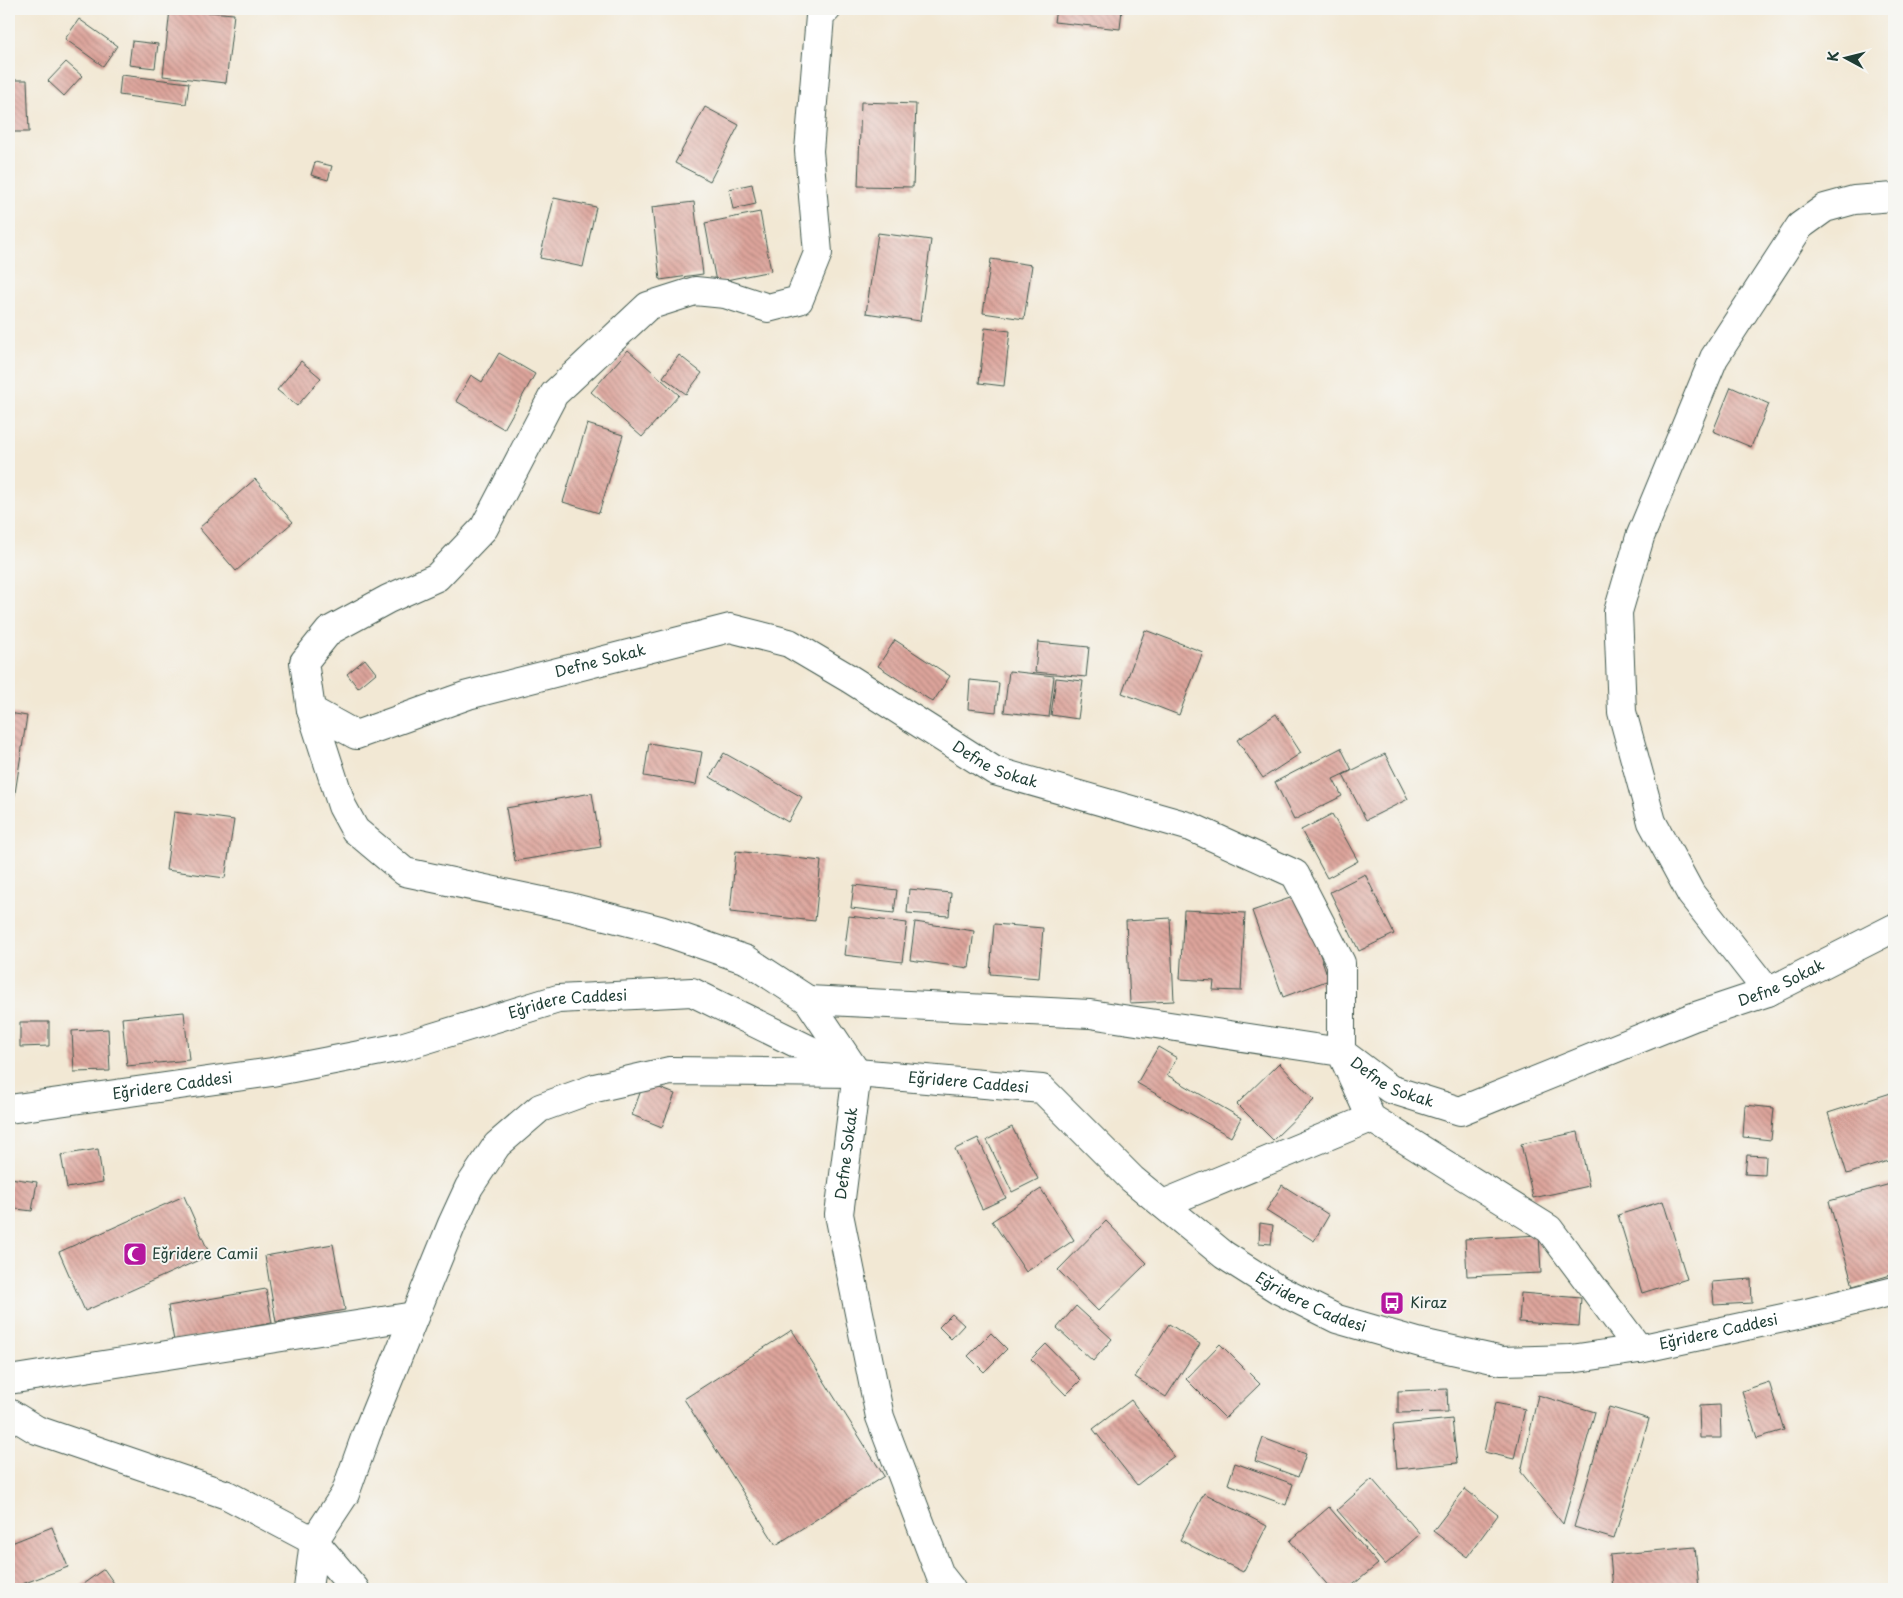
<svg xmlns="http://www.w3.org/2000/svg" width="1903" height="1598" font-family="'Playpen Sans',sans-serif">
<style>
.building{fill:url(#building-back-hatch)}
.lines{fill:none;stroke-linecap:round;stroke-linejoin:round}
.street-casing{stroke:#3f574c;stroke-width:30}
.secondary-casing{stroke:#3f574c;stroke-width:30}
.street{stroke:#fff;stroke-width:28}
.secondary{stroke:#fff;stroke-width:28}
.labels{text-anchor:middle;stroke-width:4;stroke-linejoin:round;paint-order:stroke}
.street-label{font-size:15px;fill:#1f3d34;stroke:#f6f6f2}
.poi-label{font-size:15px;fill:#1f3d34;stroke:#f6f6f2;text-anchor:start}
</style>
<defs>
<pattern id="building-back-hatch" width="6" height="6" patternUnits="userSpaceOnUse" patternTransform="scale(1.25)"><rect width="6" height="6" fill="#dda49b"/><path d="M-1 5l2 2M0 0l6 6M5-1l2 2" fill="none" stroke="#b3877f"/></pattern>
</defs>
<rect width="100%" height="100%" fill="#f6f6f2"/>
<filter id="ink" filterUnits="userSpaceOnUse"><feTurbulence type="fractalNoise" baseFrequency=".02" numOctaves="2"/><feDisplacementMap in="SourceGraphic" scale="10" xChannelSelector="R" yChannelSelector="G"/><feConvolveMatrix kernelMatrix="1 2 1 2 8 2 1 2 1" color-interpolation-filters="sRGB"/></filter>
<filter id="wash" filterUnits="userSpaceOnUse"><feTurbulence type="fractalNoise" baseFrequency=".0096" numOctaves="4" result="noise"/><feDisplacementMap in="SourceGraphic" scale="20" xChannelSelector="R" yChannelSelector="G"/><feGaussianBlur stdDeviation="1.12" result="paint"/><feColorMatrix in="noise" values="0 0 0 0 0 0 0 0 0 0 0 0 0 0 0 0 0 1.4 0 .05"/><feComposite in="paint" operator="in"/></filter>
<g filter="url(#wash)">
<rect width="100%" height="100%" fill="#f2e8d4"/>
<g id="blocks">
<!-- building -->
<path class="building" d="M170,9l64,5 -8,69 -63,-7z
M1056,9h66l-2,20 -66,-7z
M79,19l38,27 -14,20 -38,-27z
M132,41l26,3 -3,24 -26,-3z
M66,62l16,14 -18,20 -16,-15z
M9,64h2v16h16l2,52h-20z
M121,75l68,8 -3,21 -67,-9z
M861,102l55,2 -3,83 -55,-1z
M705,107l34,18 -29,56 -35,-18z
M315,162l17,4 -4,14 -17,-5z
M752,184l4,20 -23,5 -4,-20z
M554,198l42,9 -13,60 -43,-9z
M694,202l9,72 -43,6 -8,-73z
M760,212l11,59 -55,11 -11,-59z
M878,233l53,7 -11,81 -54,-8z
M991,259l41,6 -8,54 -41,-6z
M985,328l25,3 -6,55 -25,-3z
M628,350l51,45 -37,42 -51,-45z
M499,353l36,21 -31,55 -48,-28 15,-26 11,7z
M679,355l23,18 -16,21 -23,-17z
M301,361l20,17 -24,28 -20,-16z
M1731,387l38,17 -18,43 -38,-16z
M587,424l36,11 -24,78 -36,-11z
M255,479l38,43 -57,49 -37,-43z
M1145,630l58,22 -24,63 -57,-22z
M895,640l55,36 -17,26 -55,-36z
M1038,642l51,5 -3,30 -51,-5z
M365,659l11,14 -18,15 -11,-14z
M1009,671l45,5 -5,41 -45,-5z
M1056,678l27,3 -5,38 -27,-4z
M970,680l29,3 -3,29 -28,-3z
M9,713l18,3 -14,90h-4z
M1276,714l25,39 -38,25 -26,-38z
M649,743l53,9 -6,33 -52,-9z
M1341,748l11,22 -19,9 9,17 -48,24 -19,-38z
M724,753l78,44 -14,25 -78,-45z
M1385,754l23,45 -42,21 -23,-45z
M592,793l9,54 -86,14 -9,-53z
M174,812l60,8 -9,58 -59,-8z
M1332,814l26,47 -31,17 -26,-48z
M736,851l85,10 -6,60 -85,-9z
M1365,874l29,60 -35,17 -29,-59z
M854,885l43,5 -3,23 -43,-5z
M909,889l42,4 -2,23 -42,-3z
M1299,895l30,85 -46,17 -31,-86z
M1184,910l61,3 -4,78 -28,-1 1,-9 -34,-2z
M849,916l58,7 -5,39 -58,-7z
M1170,918l4,83 -44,2 -4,-82z
M915,922l59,9 -5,37 -59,-8z
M994,924l49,4 -4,50 -49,-4z
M184,1012l5,48 -62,6 -5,-48z
M20,1022h29v24l-29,1z
M108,1029l2,42 -36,1 -2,-41z
M1158,1047l19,11 -10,17 74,43 -10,19 -94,-54z
M1279,1063l35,37 -41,40 -36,-36z
M644,1082l31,12 -13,33 -30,-12z
M1894,1092v67l-47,15 -19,-61z
M1745,1105l29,3 -3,32 -28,-3z
M1012,1127l26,52 -26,13 -25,-52z
M1578,1132l11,54 -56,12 -12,-54z
M978,1138l28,60 -24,11 -27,-60z
M98,1149l5,33 -36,6 -6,-33z
M1747,1155l19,1 -1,19 -20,-1z
M10,1178l27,4 -5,29 -23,-3z
M1894,1183v91l-41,12 -24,-85z
M1282,1185l47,30 -15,26 -48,-30z
M1041,1189l33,51 -48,32 -34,-51z
M184,1196l26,59 -125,56 -26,-59z
M1663,1201l24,78 -45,14 -24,-78z
M1106,1221l41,42 -49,48 -40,-41z
M1260,1223l13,2 -2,19 -12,-1z
M1539,1235l2,38 -74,3 -2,-37z
M333,1244l12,66 -69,12 -11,-66z
M1751,1279l1,24 -38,2 -2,-23z
M266,1289l6,34 -98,18 -6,-35z
M1521,1293l60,5 -2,28 -60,-4z
M1076,1306l36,33 -19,22 -36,-33z
M952,1314l12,11 -13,14 -12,-12z
M1169,1324l31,20 -34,53 -31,-20z
M792,1330l92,146 -108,69 -92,-146z
M991,1333l16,16 -23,23 -16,-16z
M1046,1344l35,36 -15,15 -35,-36z
M1220,1344l40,40 -35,34 -39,-39z
M1769,1382l15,48 -27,8 -15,-47z
M1447,1389l1,23 -50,1v-22z
M1538,1395l57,17 -32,112 -42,-52z
M1131,1400l43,56 -37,29 -44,-56z
M1495,1403l30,6 -11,50 -30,-7z
M1720,1405l1,33h-21l-1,-32z
M1609,1407l40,12 -35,120 -40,-12z
M1452,1419l5,44 -60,6 -4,-44z
M1263,1438l43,16 -8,23 -43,-16z
M1235,1463l58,21 -7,21 -58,-21z
M1372,1479l48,55 -35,31 -48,-55z
M1465,1489l33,26 -31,42 -34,-26z
M1204,1493l63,33 -24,46 -63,-32z
M1329,1507l49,57 -30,25h-17l-41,-48z
M52,1527l16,40 -59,22v-45z
M1695,1547l4,42h-86l-3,-34z
M104,1569l14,20h-42z"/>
</g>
</g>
<g filter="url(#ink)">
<use href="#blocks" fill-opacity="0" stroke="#3f574c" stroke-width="1"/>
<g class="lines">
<!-- street casing -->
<g class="street-casing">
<g id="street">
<path d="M311,710l-7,-48 25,-31 59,-32 49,-22 47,-49 70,-134 94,-88 47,-15 30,3 43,14 31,-8 19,-47 -9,-102 11,-135 7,-7"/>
<path d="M1768,992l-77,-98 -39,-72 -30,-110 -4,-100 22,-75 74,-179 86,-132 25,-18 29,-8 40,-3"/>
<path d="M808,1000l282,14 251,38 30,66 178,111 90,120"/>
<path d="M1163,1204l208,-86"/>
<path d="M9,1380l405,-64"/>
<path d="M9,1413l28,17 190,65 87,46 41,48"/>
<path d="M308,1589l6,-48 31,-47 21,-59 86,-211 17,-37 28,-42 43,-37 55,-20 75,-17 187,2"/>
<path id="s1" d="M951,1589l-11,-14 -60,-158 -41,-203 18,-141 -49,-73 -61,-40 -87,-30 -90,-23 -165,-35 -50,-42 -13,-24 -31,-96 45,25 112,-40 262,-67 59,15 61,36 145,92 196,56 104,47 46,89v89l49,37 70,22 233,-94 75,-25 126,-64"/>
</g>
</g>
<!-- secondary casing -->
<g class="secondary-casing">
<g id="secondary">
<path id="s2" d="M9,1109l263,-37 129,-25 157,-48 134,-7 165,81 185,16 90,90 92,76 55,35 58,29 84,24 81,18 69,-2 68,-10 163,-35 92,-23"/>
</g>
</g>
<!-- street -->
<use href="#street" class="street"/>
<!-- secondary -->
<use href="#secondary" class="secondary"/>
</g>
</g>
<!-- icons -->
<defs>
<g id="mosque-square" transform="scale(1.25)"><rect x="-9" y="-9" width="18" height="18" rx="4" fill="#b5179e" stroke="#f6f6f2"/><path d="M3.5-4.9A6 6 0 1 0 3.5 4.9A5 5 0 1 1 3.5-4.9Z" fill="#fff"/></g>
<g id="bus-square" transform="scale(1.25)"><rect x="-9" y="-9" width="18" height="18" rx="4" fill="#b5179e" stroke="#f6f6f2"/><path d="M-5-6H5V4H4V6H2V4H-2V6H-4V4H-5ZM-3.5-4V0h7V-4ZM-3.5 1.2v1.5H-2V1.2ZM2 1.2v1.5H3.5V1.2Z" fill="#fff"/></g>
</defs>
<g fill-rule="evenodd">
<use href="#mosque-square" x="135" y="1254"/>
<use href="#bus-square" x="1392" y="1303"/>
</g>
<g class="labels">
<!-- street labels -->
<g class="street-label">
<text dy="5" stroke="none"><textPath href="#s1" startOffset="1551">Defne Sokak</textPath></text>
<text dy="5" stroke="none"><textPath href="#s1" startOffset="1986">Defne Sokak</textPath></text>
<text dy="5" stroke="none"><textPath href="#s1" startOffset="2976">Defne Sokak</textPath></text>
<text dy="5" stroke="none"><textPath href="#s2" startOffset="570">Eğridere Caddesi</textPath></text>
<text dy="5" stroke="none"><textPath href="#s1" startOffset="2556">Defne Sokak</textPath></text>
<text dy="5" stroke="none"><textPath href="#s2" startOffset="991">Eğridere Caddesi</textPath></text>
<text dy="5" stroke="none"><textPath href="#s2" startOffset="165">Eğridere Caddesi</textPath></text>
<text dy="5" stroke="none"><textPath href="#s1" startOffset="455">Defne Sokak</textPath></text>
<text dy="5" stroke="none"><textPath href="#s2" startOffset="1411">Eğridere Caddesi</textPath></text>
<text dy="5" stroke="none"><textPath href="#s2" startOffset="1831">Eğridere Caddesi</textPath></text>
</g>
<!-- poi labels -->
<g class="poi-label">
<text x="152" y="1259">Eğridere Camii</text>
<text x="1410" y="1308">Kiraz</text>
</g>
</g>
<!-- margin -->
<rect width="1903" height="1598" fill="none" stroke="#f6f6f2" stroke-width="30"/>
<!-- north arrow -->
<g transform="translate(1846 58) rotate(277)" stroke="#f6f6f2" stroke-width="4" paint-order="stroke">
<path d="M0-4L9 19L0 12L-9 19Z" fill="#1f3d34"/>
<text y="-8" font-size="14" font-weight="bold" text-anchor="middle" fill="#1f3d34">K</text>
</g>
</svg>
